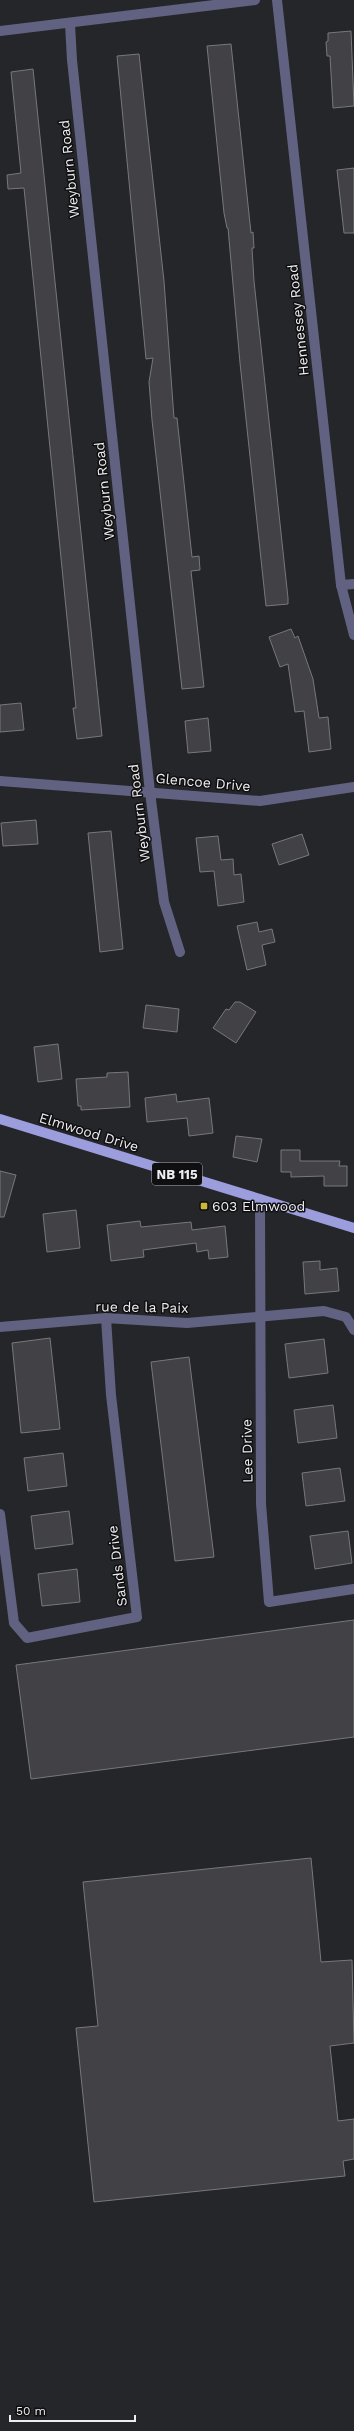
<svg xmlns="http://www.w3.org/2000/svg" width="354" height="2431" font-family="'Work Sans',sans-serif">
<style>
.building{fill:#424246;stroke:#77787c}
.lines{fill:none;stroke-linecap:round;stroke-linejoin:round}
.minor{stroke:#616281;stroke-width:10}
.tertiary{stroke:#616281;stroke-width:10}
.primary{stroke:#9b9ddd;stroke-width:10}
.poi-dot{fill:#c9ba3a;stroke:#0f0f11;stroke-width:1.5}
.labels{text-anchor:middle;stroke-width:3;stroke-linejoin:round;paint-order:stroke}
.shield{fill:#0f0f11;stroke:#ababae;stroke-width:1}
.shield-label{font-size:13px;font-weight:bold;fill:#eeeef1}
.street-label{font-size:14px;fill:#eeeef1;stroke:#0f0f11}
.poi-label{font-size:14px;fill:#eeeef1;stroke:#0f0f11;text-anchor:start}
</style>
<rect width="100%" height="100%" fill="#25262a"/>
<!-- building -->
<path class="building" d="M351,31l3,75 -21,2 -3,-52h-3l-1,-14 2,-1v-8z
M231,44l20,189 2,-1 1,16h-2l2,33 34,317v6l-22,2 -26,-243 -12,-135h-1l-3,-15 -17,-167z
M139,54l25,227 10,137h3l15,139 7,-1 1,14 -9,1 13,116 -22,2 -30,-269 -3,-38 4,-24 -7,1 -29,-303z
M33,69l69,667 -25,3 -4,-31h3l-52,-520 -16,1 -1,-14 14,-2 -10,-101z
M354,168v65h-10l-7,-63z
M291,629l4,9 3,-2 15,43 6,39 9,-1 3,32 -22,3 -5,-41 -9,1 -7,-48 -8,3 -11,-30z
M21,703l3,27 -24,2v-27z
M208,718l3,33 -23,2 -3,-32z
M36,820l2,24 -35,2 -2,-23z
M111,831l12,118 -23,3 -12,-119z
M302,834l7,21 -30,10 -7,-21z
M218,836l3,24 12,-1 1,16 7,-1 3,28 -26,4 -4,-35 -14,1 -4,-34z
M257,922l2,10 13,-3 3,13 -13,3 4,20 -19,5 -10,-44z
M235,1002h5l16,10 -20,31 -23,-15 13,-19 3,1z
M146,1005l33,4 -2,23 -34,-4z
M58,1044l4,35 -24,3 -4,-35z
M128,1072l2,35 -49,3v-4h-3l-2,-27 31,-2v-4z
M176,1094l1,8 32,-4 4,35 -24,3 -2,-18 -40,4 -2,-24z
M236,1136l26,3 -5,23 -24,-5z
M281,1150h19v11h40l-1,5h8v20h-23v-10l-33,1v-5h-10z
M0,1171l16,4 -12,42h-4z
M76,1210l4,38 -33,4 -4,-38z
M140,1221l1,6 50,-5 1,8 33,-4 3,31 -19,2 -1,-9 -11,2 -1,-9 -53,7 1,7 -33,4 -4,-36z
M320,1261v9l17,-2 2,23 -34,3 -2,-32z
M50,1338l10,91 -39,4 -9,-90z
M324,1339l4,34 -39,5 -4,-34z
M189,1357l25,200 -39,4 -24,-199z
M333,1405l4,33 -39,5 -4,-33z
M63,1453l4,33 -39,5 -4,-33z
M340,1468l5,33 -39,5 -4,-33z
M69,1511l4,33 -38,5 -4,-33z
M348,1531l4,32 -37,6 -5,-33z
M77,1569l3,33 -38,4 -4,-32z
M354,1620v117l-323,42 -15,-114z
M311,1858l10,104 31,-2 2,83 -24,3 8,75 16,-2v40l-11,2 2,15 -251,26 -18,-174 22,-2 -15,-144z"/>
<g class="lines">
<!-- minor -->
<path class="minor" d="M70,24l2,36 78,732 14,110 16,50
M0,31l255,-31
M341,585l13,-1
M0,781l260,20 94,-14
M260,1199l1,305 8,98 85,-13
M0,1327l106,-9 81,5 137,-12 22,6 8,13
M0,1514l14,109 13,15 110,-21 -26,-222 -5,-77"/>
<!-- tertiary -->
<path class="tertiary" d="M277,0l64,585 13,50"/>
<!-- primary -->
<path class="primary" d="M0,1119l354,109"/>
</g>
<!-- markers -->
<rect class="poi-dot" x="200" y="1202" width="8" height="8" rx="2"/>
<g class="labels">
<!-- shield labels -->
<rect class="shield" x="152" y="1163" width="50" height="22" rx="3"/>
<g class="shield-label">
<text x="177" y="1179">NB 115</text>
</g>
<!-- street labels -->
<g class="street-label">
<text transform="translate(69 169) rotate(-96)" y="5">Weyburn Road</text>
<text transform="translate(298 320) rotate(-96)" y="5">Hennessey Road</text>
<text transform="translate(104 491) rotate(-96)" y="5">Weyburn Road</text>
<text transform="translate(203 782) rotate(5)" y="5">Glencoe Drive</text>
<text transform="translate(139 813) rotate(-97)" y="5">Weyburn Road</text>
<text transform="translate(89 1132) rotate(17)" y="5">Elmwood Drive</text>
<text transform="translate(142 1307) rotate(1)" y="5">rue de la Paix</text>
<text transform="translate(247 1451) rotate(-91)" y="5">Lee Drive</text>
<text transform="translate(117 1566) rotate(-97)" y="5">Sands Drive</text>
</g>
<!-- poi labels -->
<g class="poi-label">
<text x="212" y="1211">603 Elmwood</text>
</g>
</g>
<!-- scale -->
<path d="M10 2415v6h125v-6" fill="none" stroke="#eeeef1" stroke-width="2"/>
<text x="16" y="2415" font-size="12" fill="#eeeef1" stroke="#0f0f11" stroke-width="3" paint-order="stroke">50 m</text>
</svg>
